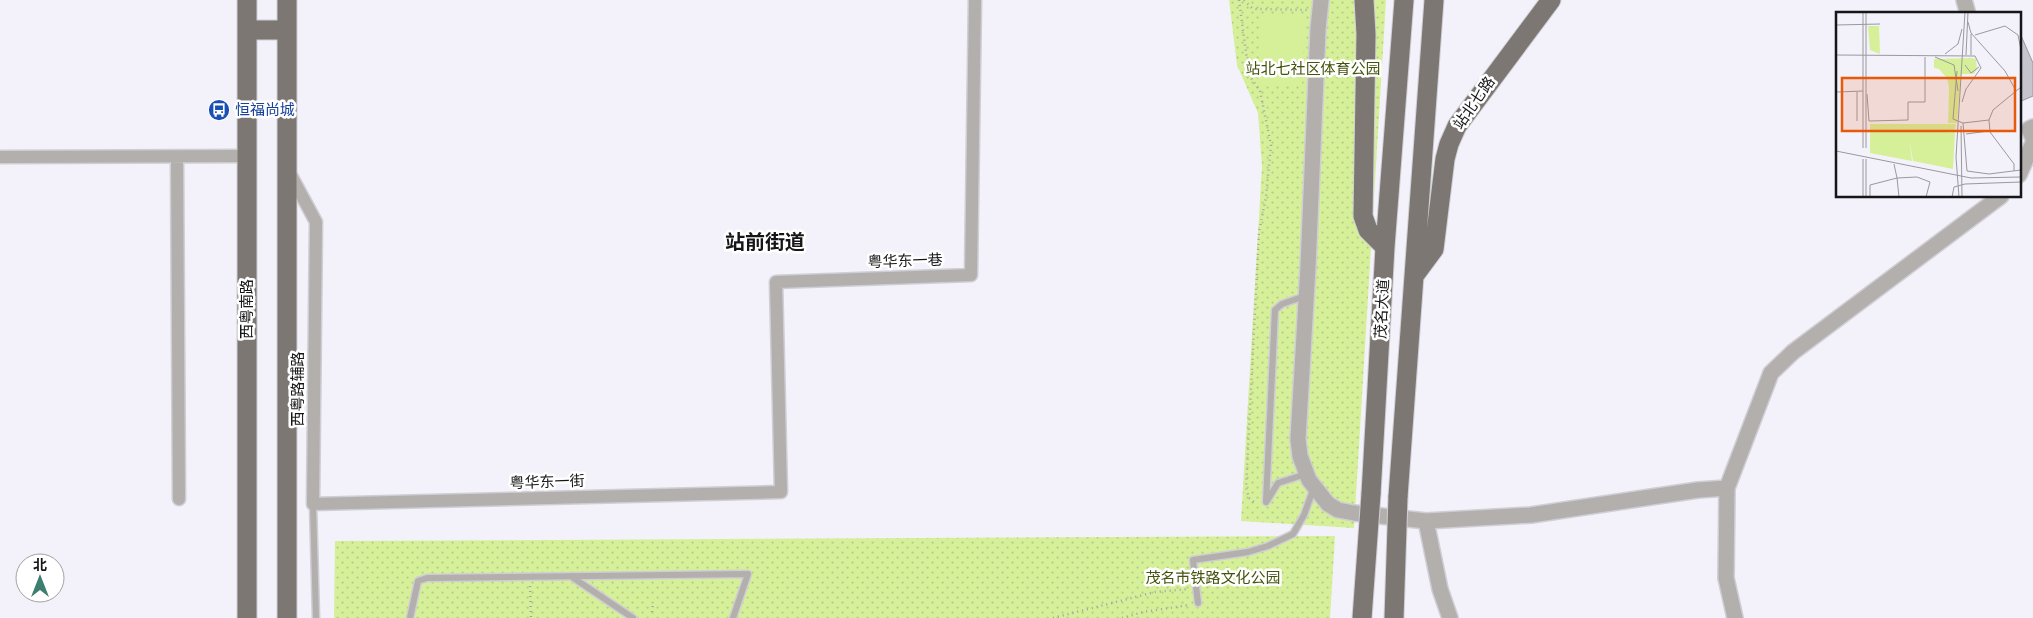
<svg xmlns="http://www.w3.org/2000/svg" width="2033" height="618" font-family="Figtree,'Noto Sans SC',sans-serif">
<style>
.park{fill:url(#park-dots)}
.pitch{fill:#d6f09a}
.building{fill:#c6c4cd;stroke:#9a98a0}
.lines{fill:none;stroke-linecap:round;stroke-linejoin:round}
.service-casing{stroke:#d0ced5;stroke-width:9}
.minor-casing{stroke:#d0ced5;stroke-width:15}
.tertiary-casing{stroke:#d0ced5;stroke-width:18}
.primary-casing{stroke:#d0ced5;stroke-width:21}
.path{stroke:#a2a1a7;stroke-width:2.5;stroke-dasharray:1 4;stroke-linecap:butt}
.service{stroke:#b2afac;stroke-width:6}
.minor{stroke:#b2afac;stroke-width:12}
.tertiary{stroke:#b2afac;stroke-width:15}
.primary{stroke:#7c7772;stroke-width:19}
.primary-bridge-casing{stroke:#d0ced5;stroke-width:21;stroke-linecap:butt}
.primary-bridge{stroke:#7c7772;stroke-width:19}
.labels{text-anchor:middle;stroke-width:5;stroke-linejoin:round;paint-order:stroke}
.park-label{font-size:15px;fill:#44540e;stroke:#fff}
.street-label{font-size:15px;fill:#161618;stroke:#fff}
.transit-label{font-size:15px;fill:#164399;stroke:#fff;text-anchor:start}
.district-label{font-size:20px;font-weight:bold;fill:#161618;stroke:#fff}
.inset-road{fill:none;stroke:#9b999f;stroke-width:1}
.view{fill:#e8590c;fill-opacity:0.15;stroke:#e8590c;stroke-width:2.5}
.inset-edge{fill:none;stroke:#161618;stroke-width:2.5}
</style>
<defs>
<pattern id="park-dots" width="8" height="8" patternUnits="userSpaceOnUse" patternTransform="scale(1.25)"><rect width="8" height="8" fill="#d6f09a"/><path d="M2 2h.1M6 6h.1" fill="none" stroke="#b7cd84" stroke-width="1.8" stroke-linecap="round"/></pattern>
</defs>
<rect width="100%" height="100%" fill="#f3f1f9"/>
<!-- park -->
<path class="park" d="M1229,0h157l-32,528 -113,-7 21,-355 -4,-53 -21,-48z
M1335,536l-5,82h-996l1,-77z"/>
<!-- pitch -->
<path class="pitch" d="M1261,15l44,1 -3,69 -43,-1z"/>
<!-- building -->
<path class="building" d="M2019,31l14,32v33l-14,6z"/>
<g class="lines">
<!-- service casing -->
<g class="service-casing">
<path id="service" d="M1267,501l11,-18 28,-9
M1266,502l9,-192 7,-6 23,-8
M313,504l3,114
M572,577l61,41
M1198,603l-5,-43 55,-8 20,-6 25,-12 11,-19 10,-28
M410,618l8,-37 9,-3 321,-4 -15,44"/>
</g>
<!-- minor casing -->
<g class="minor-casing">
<path id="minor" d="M0,157l247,-1
M177,157l2,342
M288,170l28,52 -3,282 468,-12 -5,-210 195,-7 4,-275"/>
</g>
<!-- tertiary casing -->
<g class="tertiary-casing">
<path id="tertiary" d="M1321,0l-3,29 -10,238 -10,172 2,17 9,24 19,24 10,6 16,3 72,8 105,-6 167,-25 29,-2
M1964,0l4,14
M2033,127l-4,2 4,9
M2019,175l14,-32
M1426,521l14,68 10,29
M1735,618l-9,-40 1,-90 44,-115 22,-21 208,-156"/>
</g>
<!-- primary casing -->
<g class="primary-casing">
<path id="primary" d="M247,0v618
M287,0v618
M1364,0l2,34 -3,182 5,14 17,17
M247,30h40
M1414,276l20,-27 11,-90 4,-15 8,-18 94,-126
M1371,494l14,-247 19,-247
M1398,497l36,-497"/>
</g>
<!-- path -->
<path class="path" d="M1239,0l10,75 11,16 11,54 -5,52 -7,35 -13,256 3,10 6,5
M1244,0l8,8 4,1 51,1
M530,586l1,32
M652,612l1,-10
M1053,618l102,-26 33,-3
M1122,618l21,-6 46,-7"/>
<!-- service -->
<use href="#service" class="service"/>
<!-- minor -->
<use href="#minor" class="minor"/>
<!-- tertiary -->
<use href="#tertiary" class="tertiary"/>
<!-- primary -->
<use href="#primary" class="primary"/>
<!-- primary-bridge casing -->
<g class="primary-bridge-casing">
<path id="primary-bridge" d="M1362,618l9,-124
M1394,618l4,-121"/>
</g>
<!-- primary-bridge -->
<use href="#primary-bridge" class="primary-bridge"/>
</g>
<!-- icons -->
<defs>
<g id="bus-disc" transform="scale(1.125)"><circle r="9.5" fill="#1a4fb4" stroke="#fff"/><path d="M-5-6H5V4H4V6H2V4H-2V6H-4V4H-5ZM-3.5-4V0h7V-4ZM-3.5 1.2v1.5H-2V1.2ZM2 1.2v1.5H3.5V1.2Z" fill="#fff"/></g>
</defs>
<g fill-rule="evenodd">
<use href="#bus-disc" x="219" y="110"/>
</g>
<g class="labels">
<!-- park labels -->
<g class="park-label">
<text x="1313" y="74">站北七社区体育公园</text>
<text x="1213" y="583">茂名市铁路文化公园</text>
</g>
<!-- street labels -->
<g class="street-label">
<text transform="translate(1474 103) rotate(-55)" y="5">站北七路</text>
<text transform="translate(905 261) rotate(-2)" y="5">粤华东一巷</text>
<text transform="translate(247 309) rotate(-90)" y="5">西粤南路</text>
<text transform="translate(1382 309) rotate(-87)" y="5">茂名大道</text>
<text transform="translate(298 389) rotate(-90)" y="5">西粤路辅路</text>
<text transform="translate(547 482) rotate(-2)" y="5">粤华东一街</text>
</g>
<!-- transit labels -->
<g class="transit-label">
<text x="235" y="115">恒福尚城</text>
</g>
<!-- district labels -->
<g class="district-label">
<text x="765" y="249">站前街道</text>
</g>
</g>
<!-- overview -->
<g transform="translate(1836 12)">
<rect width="185" height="185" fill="#f3f1f9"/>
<path d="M32,14h11l1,28 -10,-4z" fill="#d6f09a"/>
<path d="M119,120l-2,37 -40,-8 -3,-18 24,-9z" fill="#d6f09a"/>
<path d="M135,46l5,1 1,10 -3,5h-13l-4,49h-9l1,-35 -2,-10 -8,-9 -5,-1v-9zM34,112h86l-1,7 -45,12 2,18 -42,-8z" fill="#d6f09a"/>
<path class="inset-road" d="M27,0v136M30,0v136M132,10l3,11 34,38 10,18M0,13l44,-1M139,23l30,-9 13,9 3,15M109,42l13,-10 4,-15M0,43l139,1 6,12 -15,21 -4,13M130,43l2,-43M135,43v-21M99,45l19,8 4,26M129,53l6,8 8,-6M121,59l-4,48 10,4 26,-3M1,80l26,-1M21,80v29M31,82l2,27 39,-1v-18h17v-45M127,111l4,48 22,3 32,-4M125,114l1,71M130,122l23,-3M0,139l135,27 50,-1M27,147v38M30,147v38M58,152l3,14 20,-1 13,5 -4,15M178,159v-7l-24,-32 -1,-12 4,-10 28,-23M34,185v-12l27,-7 2,19M116,185l2,-10 11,-3 56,-2M123,185l-3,-40 9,-145"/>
<path class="view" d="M6,66h173v53h-173z"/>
<rect width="185" height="185" class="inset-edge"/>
</g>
<!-- north arrow -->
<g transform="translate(40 578)"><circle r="24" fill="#ffffff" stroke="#a2a2a3"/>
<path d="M0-4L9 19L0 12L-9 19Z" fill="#3c7e70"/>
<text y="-8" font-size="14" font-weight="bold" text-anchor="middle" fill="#161618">北</text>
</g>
</svg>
